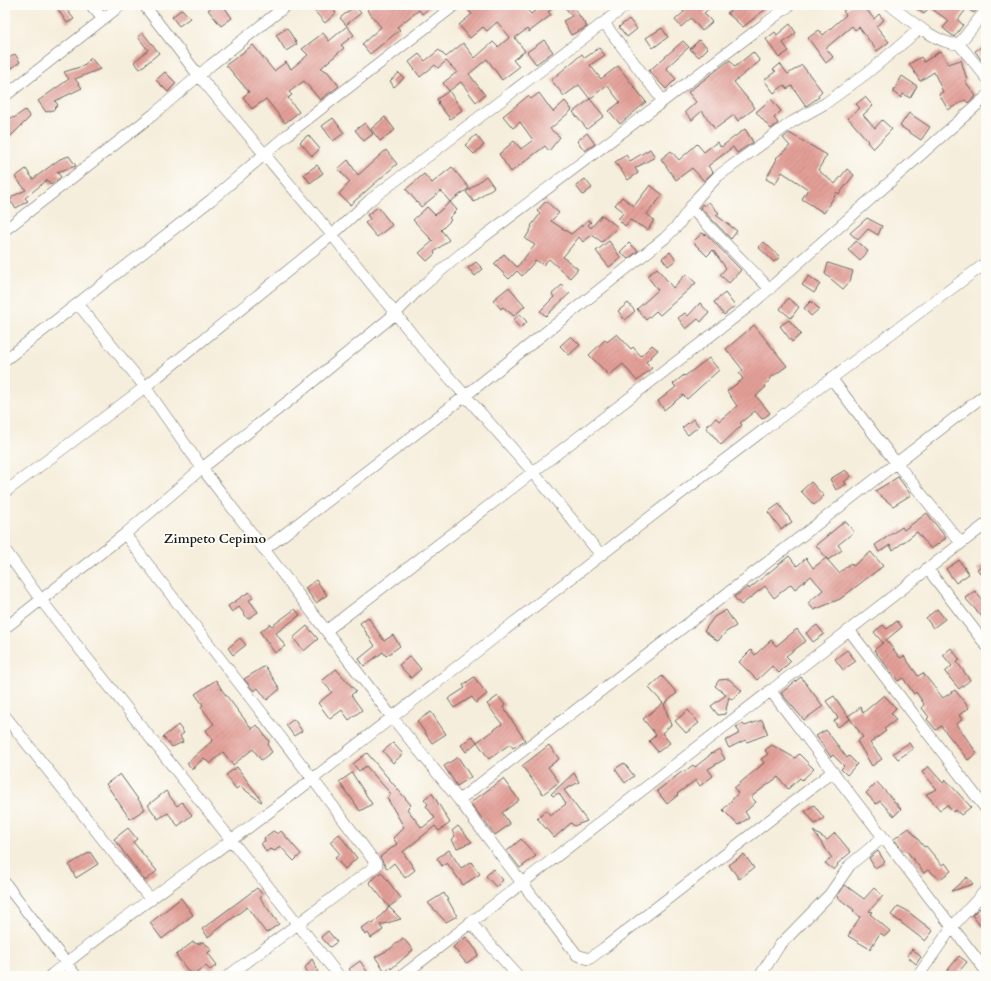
<svg xmlns="http://www.w3.org/2000/svg" width="991" height="981" font-family="Cardo,serif">
<style>
.building{fill:url(#building-hatch)}
.lines{fill:none;stroke-linecap:round;stroke-linejoin:round}
.minor-casing{stroke:#68665f;stroke-width:12}
.minor{stroke:#fff;stroke-width:11}
.labels{text-anchor:middle;stroke-width:3.5;stroke-linejoin:round;paint-order:stroke}
.neighbourhood-label{font-size:13px;font-weight:bold;fill:#1c1c1c;stroke:#fdfcf7}
</style>
<defs>
<pattern id="building-hatch" width="6" height="6" patternUnits="userSpaceOnUse"><rect width="6" height="6" fill="#e39f98"/><path d="M-1 1l2-2M0 6l6-6M5 7l2-2" fill="none" stroke="#c28882"/></pattern>
</defs>
<rect width="100%" height="100%" fill="#fdfcf7"/>
<filter id="ink" filterUnits="userSpaceOnUse"><feTurbulence type="fractalNoise" baseFrequency=".025" numOctaves="2"/><feDisplacementMap in="SourceGraphic" scale="8" xChannelSelector="R" yChannelSelector="G"/><feConvolveMatrix kernelMatrix="1 2 1 2 8 2 1 2 1" color-interpolation-filters="sRGB"/></filter>
<filter id="wash" filterUnits="userSpaceOnUse"><feTurbulence type="fractalNoise" baseFrequency=".012" numOctaves="4" result="noise"/><feDisplacementMap in="SourceGraphic" scale="16" xChannelSelector="R" yChannelSelector="G"/><feGaussianBlur stdDeviation="0.9" result="paint"/><feColorMatrix in="noise" values="0 0 0 0 0 0 0 0 0 0 0 0 0 0 0 0 0 1.4 0 .05"/><feComposite in="paint" operator="in"/></filter>
<g filter="url(#wash)">
<rect width="100%" height="100%" fill="#f6eedc"/>
<g id="blocks">
<!-- building -->
<path class="building" d="M60,5h3l11,14 -7,4 -10,-15z
M215,5h8l9,13 -11,8 -13,-16z
M309,5h20l7,8 -11,10z
M373,5h61l-12,9 -3,-4 -22,17 3,3 -30,24 -8,-10 19,-17 -14,-17z
M472,5h51l8,9 11,-9h15l-9,7 3,3 -22,17 -2,-3 -12,9 10,13 -12,9 6,7 -17,13 -15,-21 -18,15 16,21 -9,7 -15,-20 -12,9 -6,-8 14,-11 -11,-11 -8,7 -3,-3 -15,12 -11,-15 10,-8 6,7 14,-11 7,7 17,-14 12,15 18,-16 5,5 12,-10 -13,-15 -10,9 -4,-4 -13,11 -11,-13 13,-11 -5,-5z
M563,5h9l15,22 -16,8 -8,-14 9,-5z
M678,5h35l-9,8 8,9 -10,9 -11,-13 -10,9 -6,-7 9,-8z
M729,5h42l-28,22 -16,-14 6,-4z
M852,5h11l11,14 5,-5 5,6 -8,6 13,16 -12,9 -18,-24 -4,3 -3,-4 -26,22 7,9 -7,6 -18,-25 11,-8 4,5 23,-20 -3,-4z
M910,5h71l-7,8 -7,-5 -9,12 5,5 -9,12 -11,-9 6,-7 -20,-14 -5,7z
M355,6l6,7 -15,12 -6,-7z
M182,9l8,9 -11,8 -7,-9z
M629,19l8,10 -10,8 -8,-10z
M790,24l6,9 -13,10 6,8 -10,7 -13,-19 9,-7 2,3z
M347,26l7,9 -13,10 3,3 -23,20 7,4 11,14 -19,14 -16,-19 -15,11 3,3 -4,3 11,14 -14,11 -19,-24 -14,10 -9,-12 6,-5 -23,-27 27,-20 21,26 12,-9 5,7 17,-14 -6,-6 21,-16 6,8z
M287,28l10,16 -11,7 -10,-16z
M662,28l6,9 -15,11 -7,-10z
M143,33l16,20 -19,16 -6,-7 14,-12 -10,-13z
M544,40l9,12 -17,12 -9,-12z
M699,40l9,8 -9,9 -9,-8z
M683,41l6,6 -23,21 10,11 -10,10 -17,-18z
M986,44v14l-4,3 -7,-10z
M599,48l6,7 -15,10 11,14 17,-13 28,36 -26,22 -11,-13 11,-9 -13,-17 -17,14 -11,-14 -15,11 -13,-16 31,-26 3,4z
M940,51l8,13 13,-4 6,20 -2,1 11,15 -8,7 -3,-3 -17,10 -9,-16 4,-2 -9,-20 -14,9 -11,-17 12,-7 3,5z
M753,52l7,9 -26,21 21,26 -17,13 -4,-6 -19,14 -13,-18 -10,9 -7,-8 11,-10 -8,-10 42,-32 5,7z
M15,54l5,8 -15,11v-12z
M91,58l9,11 -25,10 7,9 -27,13 3,4 -5,5 -7,2 -8,-11 31,-22 -5,-7 19,-6z
M780,64l8,10 14,-9 20,26 -4,4 1,2 -13,9 -14,-20 -5,3 -3,-4 -10,8 -10,-13 12,-9 -3,-1z
M165,72l11,11 -8,9 -12,-12z
M399,73l5,5 -10,9 -4,-6z
M902,76l15,10 -7,12 -7,-4 -2,4 -8,-6z
M449,91l13,19 -12,9 -12,-16 1,-1 -2,-3z
M539,93l14,19 12,-11 7,9 -22,19 10,8 -11,14 -4,-5 -34,26 -12,-18 15,-13 7,8 12,-9 -13,-18 -7,6 -10,-12 25,-20 3,3z
M865,97l8,9 -10,9 12,13 7,-8 10,9 -19,20 -6,-7 1,-1 -20,-23 12,-10 -4,-4z
M590,99l14,17 -17,13 -14,-17z
M771,99l10,12 -7,7 4,5 -7,6 -15,-17z
M25,110l5,7 -25,25v-17l7,-8 2,1z
M909,113l21,14 -9,13 -21,-14z
M385,117l10,13 -15,11 -9,-12z
M333,118l11,15 -11,8 -11,-15z
M365,123l8,11 -9,7 -9,-11z
M745,129l8,13 -16,11 -4,-6 -25,19 5,6 -9,9 -12,-13 -16,12 -15,-21 10,-8 8,9 18,-16 7,8 13,-10 4,5z
M587,133l8,11 -10,7 -8,-10z
M789,133l38,22 -9,15 17,14 12,-15 7,6 -15,19 -2,-2 -13,21 -22,-14 6,-10 -26,-17 -7,12 -9,-5 11,-20 -1,-1 14,-12 -7,-8z
M308,135l12,14 -8,7 -12,-14z
M476,135l8,10 -10,9 -9,-9z
M650,149l5,8 -20,11 3,5 -10,7 -13,-18 11,-7 4,6z
M386,150l11,14 -47,41 -11,-11 11,-12 -12,-13 10,-9 10,15z
M69,156l7,10 -19,6 4,5 -10,8 -4,-5 -22,18 3,3 -12,7 -6,-7 3,-5 13,-6 -11,-13 11,-8 7,10 27,-20z
M317,165l6,8 -13,10 -6,-9z
M452,167l17,21 -19,14 -9,-11 -20,16 -15,-18 18,-15 8,9z
M486,176l8,11 -20,15 -8,-10z
M585,179l7,9 -9,7 -7,-9z
M650,185l13,10 -16,19 7,6 -6,10 -18,-10 -5,6 -7,-7 6,-7 -9,-7 7,-8 12,9z
M546,201l13,12 -8,8 20,13 17,-14 3,2 -3,3 3,3 11,-13 16,12 -16,15 -10,-7 -9,7 -4,-5 -16,20 15,12 -8,9 -21,-19 -6,6 -7,-5 -14,16 -5,-5 -8,8 -15,-15 10,-10 13,13 18,-22 -10,-6 7,-12 -1,-1 9,-12 -3,-3z
M450,202l7,8 -8,8 2,2 -10,10 8,10 -15,12 1,2 -8,7 -8,-8 14,-12 -20,-21 14,-13 8,8z
M709,202l10,11 -3,2 21,16 -6,8 -31,-32 2,-3 2,2z
M378,207l14,18 -15,12 -12,-14 5,-4 -3,-4z
M867,218l15,8 -4,9 -10,-6 -10,11 -8,-7z
M702,233l3,2 1,-1 35,36 -12,13 -9,-8 6,-7 -13,-18 -6,6 -14,-14z
M609,241l12,17 -12,9 -13,-16z
M856,241l12,10 -8,10 -12,-11z
M764,242l16,15 -6,5 -16,-15z
M629,243l9,8 -10,8 -8,-7z
M670,252l6,8 -8,6 -6,-8z
M476,262l7,7 -8,7 -7,-8z
M828,263l25,8 -3,10 -7,8 -18,-15z
M657,268l16,20 13,-14 10,9 -36,32 -4,-4 -10,9 -9,-11 21,-19 -11,-14z
M809,276l11,8 -6,9 -12,-8z
M562,285l8,8 -24,23 -6,-5 14,-14 -2,-3z
M509,287l16,19 -11,10 -11,-9 -2,2 -8,-9z
M725,293l10,13 -11,9 -10,-13z
M788,298l11,9 -8,11 -11,-9z
M811,301l8,8 -8,7 -7,-8z
M628,303l7,8 -10,9 -7,-9z
M700,303l9,10 -8,9 -3,-3 -12,10 -8,-11 7,-5 3,3z
M520,314l7,8 -7,6 -7,-8z
M789,320l12,14 -9,8 -12,-16z
M754,325l33,41 -18,13 1,1 -5,5 1,2 -10,9 14,17 -8,6 -7,-8 -15,12 2,2 -21,20 -15,-18 10,-9 3,3 18,-15 -10,-15 16,-12 -4,-6 4,-3 -17,-21z
M617,334l14,15 2,-2 8,9 11,-11 6,5 -12,12 6,6 -15,13 -14,-17 -14,11 -20,-20 16,-15 2,2z
M571,336l9,9 -11,10 -9,-9z
M709,358l10,12 -32,29 -4,-4 -19,15 -6,-9 18,-14 -3,-3 11,-9 1,1z
M693,419l6,7 -11,9 -6,-7z
M845,470l6,6 -7,6 3,2 -11,6 -6,-11z
M898,477l13,18 -18,11 -18,-15z
M811,482l13,14 -10,9 -13,-14z
M779,504l13,18 -11,7 -13,-17z
M927,513l19,25 -15,11 -14,-17 -24,18 -3,-5 -11,7 -4,-7 27,-18 2,3z
M845,521l9,11 -16,13 4,5 -14,10 -12,-15z
M871,552l12,14 -43,33 -26,11 -6,-7 15,-13 -12,-14 -16,13 -4,-5 -17,14 -9,-12 -24,19 -7,-8 14,-10 1,2 40,-33 8,10 9,-8 7,10 13,-10 13,15 12,-10 2,3z
M959,560l10,14 -13,9 -10,-14z
M986,562v19l-9,-12z
M316,580l11,15 -11,8 -11,-15z
M975,591l11,14v16l-21,-23z
M249,592l4,6 -4,2 9,12 -10,7 -9,-12 -7,5 -4,-6z
M295,609l5,6 -24,18 9,13 -10,7 -15,-21 10,-8 2,2z
M937,609l8,10 -12,9 -7,-10z
M726,610l10,16 -10,6 -8,9 -14,-10 10,-14z
M368,617l16,24 9,-6 7,11 -14,10 -3,-4 -19,14 -5,-7 16,-13 -15,-23z
M897,621l5,6 -16,13 14,18 4,-2 14,20 5,-3 20,25 12,-8 14,18 -10,7 3,5 -6,4 21,29 -9,7 -27,-34 -5,4 -9,-11 2,-2 -7,-9 2,-4 -8,-12 -2,2 -11,-16 -5,3 -24,-31 9,-7 -9,-11 9,-7 4,4z
M817,625l7,9 -11,8 -7,-9z
M307,626l11,13 -14,12 -11,-13z
M797,629l9,12 -20,15 5,5 -12,12 -7,-7 -15,14 -18,-18 12,-12 4,5 16,-15 5,6z
M240,638l6,7 -13,10 -5,-7z
M951,648l9,12 -3,2 13,18 -11,9 -14,-17 7,-6 -9,-11z
M847,650l9,11 -13,9 -8,-11z
M410,656l11,13 -10,9 -12,-13z
M265,666l15,23 -13,11 -9,-12 -4,3 -10,-12z
M336,669l20,22 -5,4 11,15 -13,10 -7,-10 -12,9 -12,-16 14,-11 -10,-11z
M662,676l15,17 -13,11 7,21 -9,8 8,10 -12,9 -9,-11 7,-6 -13,-16 20,-16 -14,-15z
M474,677l13,17 -11,9 -4,-6 -18,11 -6,-9 17,-11 -2,-3z
M801,677l22,29 -19,14 -23,-27z
M729,679l13,12 -6,6 -5,2 -2,-2 -4,17 -7,1 -7,-9 15,-11 -11,-9 4,-6z
M216,680l6,10 30,39 5,-4 12,16 -1,5 4,6 -11,8 -8,-11 -20,16 -10,-13 -13,12 -6,-6 -12,11 -5,-6 26,-23 -7,-10 8,-6 -13,-17 2,-2 -8,-11z
M884,695l12,13 -5,5 5,7 -12,9 2,2 -16,12 12,16 -10,7 -15,-25 6,-4 -15,-21 13,-9 2,6z
M498,696l7,9 -2,2 22,33 -12,8 -3,-4 -21,15 -12,-17 25,-18 -15,-20z
M834,696l16,23 -12,8 -4,-6 4,-3 -12,-17z
M688,710l11,13 -13,10 -11,-12z
M431,712l15,22 -14,9 -15,-22z
M294,719l8,12 -8,5 -8,-11z
M762,720l6,14 -21,8 -2,-2 -16,8 -4,-7 15,-8 -4,-6 7,-3 2,2z
M178,725l6,8 -4,3 3,6 -11,5 -9,-10z
M826,730l21,28 2,-2 8,8 -10,11 -6,-6 3,-3 -11,-11 -2,2 -15,-21z
M472,736l5,6 -11,10 -5,-7z
M393,743l10,11 -10,9 -10,-12z
M909,743l4,6 -15,10 -5,-6z
M549,745l10,14 -11,8 11,15 -16,12 -21,-28z
M772,745l23,13 4,-4 15,15 -12,11 -2,-2 -12,11 -10,-12 -27,20 5,5 -11,10 4,6 -11,7 -15,-15 15,-17 -4,-5 30,-25 -3,-4 7,-5 -3,-4z
M719,749l6,10 -17,10 5,7 -13,10 -4,-6 -19,14 1,1 -11,9 -10,-13 26,-20 1,1 9,-7 2,2 14,-11v-1z
M367,753l44,52 -4,4 15,19 13,-10 -9,-12 2,-2 -4,-5 8,-6 18,30 -11,8 -4,-5 -32,26 12,18 -10,8 -11,-15 -7,6 -7,-12 17,-13 -4,-6 11,-11 -17,-29 4,-4 -25,-28 -7,5 -6,-7z
M458,757l13,20 -14,9 -13,-20z
M624,763l10,13 -9,7 -10,-14z
M928,766l15,17 3,-3 25,27 -10,8 -5,-5 -3,2 -6,-7 -7,5 -14,-16 11,-5 -15,-17z
M237,767l25,34 -1,1 -21,-16 -4,3 -10,-14z
M352,773l20,31 -12,7 -10,-15h-1l-10,-14z
M574,773l5,9 -15,8 23,31 -13,5 -3,-3 -17,15 -17,-20 9,-8 4,5 16,-11 -7,-11 -6,3 -2,-2z
M120,774l25,35 -15,10 -24,-35z
M503,779l16,21 -17,13 8,11 -15,11 -25,-32z
M877,782l24,27 -7,7 -14,-15 -4,3 -10,-11z
M166,791l11,15 5,-4 10,13 -14,11 -10,-13 -10,6 -10,-14z
M814,805l10,13 -9,6 -10,-13z
M458,826l14,16 -15,6 -5,-8 3,-4 -3,-5z
M128,828l9,11 -4,3 24,29 -12,10 -31,-42z
M909,828l15,19 2,-1 16,19 3,-2 6,8 -11,8 -12,-9 -4,3 -18,-23 -3,1 -9,-12z
M273,831l5,3 3,-3 20,23 -7,7 -14,-15 -5,5 -5,-2 -4,3 -5,-9 4,-2 -1,-3z
M813,831l14,9 8,-7 16,19 -14,12 1,1 -4,5 -9,-7 7,-5z
M339,834l18,24 -12,11 -10,-11 5,-4 -10,-12z
M521,839l15,17 -16,12 -13,-17z
M449,850l12,18 10,-6 9,12 -17,11 -16,-22 -5,3 -5,-8z
M878,851l7,11 -10,6 -6,-10z
M90,852l8,12 -22,14 -7,-13z
M744,854l10,14 -15,11 -10,-14z
M493,869l10,11 -7,7 -10,-11z
M381,872l20,26 -12,9 -20,-25z
M967,877l6,7 -21,7h-1z
M845,885l19,14 10,-11 9,8 -14,15 3,1 -2,2 20,17 -5,5 -5,-3 -10,16 -22,-13 12,-19 -7,-6 1,-1 -17,-13z
M257,888l6,7 -3,3 19,26 -13,9 -19,-26 -39,30 -6,-8z
M444,893l13,23 -11,6 -18,-19z
M181,898l12,17 -31,24 -12,-16z
M898,906l8,4 27,21 -8,10 -34,-26z
M389,907l12,12 -21,6 3,5 -12,8 -3,-5 -3,2 -4,-7 10,-6 2,2z
M979,908l7,10v5l-5,4 -9,-12z
M328,931l9,11 -7,5 -9,-10z
M466,937l11,14 1,5 -12,7 -13,-16z
M403,938l10,12 -22,19 -1,-2 -5,4 -10,-14 15,-8z
M193,942l4,2 6,-2 9,7 -4,4 9,12 -7,5 -4,-4 -14,10 -16,-21z
M912,949l9,8 -5,7 -9,-8z
M959,956l8,6 -12,14h-12z
M312,959l6,12 -8,5 -5,-8z
M360,961l10,15h-16l-5,-7z"/>
</g>
</g>
<g filter="url(#ink)">
<use href="#blocks" fill-opacity="0" stroke="#68665f" stroke-width="1"/>
<g class="lines">
<!-- minor casing -->
<g class="minor-casing">
<path id="minor" d="M91,5l12,14
M144,5l55,71 133,159 92,114 109,123 68,83
M890,5c16,12 49,41 69,39l27,-34
M604,23l59,78
M959,44l27,33
M5,96l116,-91
M690,207l80,82
M5,230l149,-116 57,-49 76,-60
M78,304l67,83 57,81 189,248 68,84 118,155 12,4 15,-11 228,-176
M5,360l206,-160 76,-65 168,-130
M831,378l66,86 64,79
M5,492l140,-105 187,-152 38,-35 257,-195
M125,534c83,111 170,219 252,331l-149,111
M265,549l200,-153 200,-158 13,-13 20,-28 20,-21 74,-54 34,-19 41,-30 54,-45
M5,550l36,50 298,376
M927,568l59,77
M5,628l120,-94 77,-66 93,-72 100,-82 21,-22 41,-35 333,-252
M327,630l425,-326 234,-207
M849,630l137,179
M770,690l216,281
M5,716l146,184
M459,800l527,-406
M5,883l71,93
M470,922l48,54
M50,976c81,-66 168,-124 251,-188 227,-176 453,-354 685,-525
M402,976l584,-452
M760,976l19,-30 51,-52 20,-29 32,-27
M918,976l34,-49 34,-37"/>
</g>
<!-- minor -->
<use href="#minor" class="minor"/>
</g>
</g>
<g class="labels">
<!-- neighbourhood labels -->
<g class="neighbourhood-label">
<text x="215" y="543">Zimpeto Cepimo</text>
</g>
</g>
<!-- margin -->
<rect width="991" height="981" fill="none" stroke="#fdfcf7" stroke-width="20"/>
</svg>
